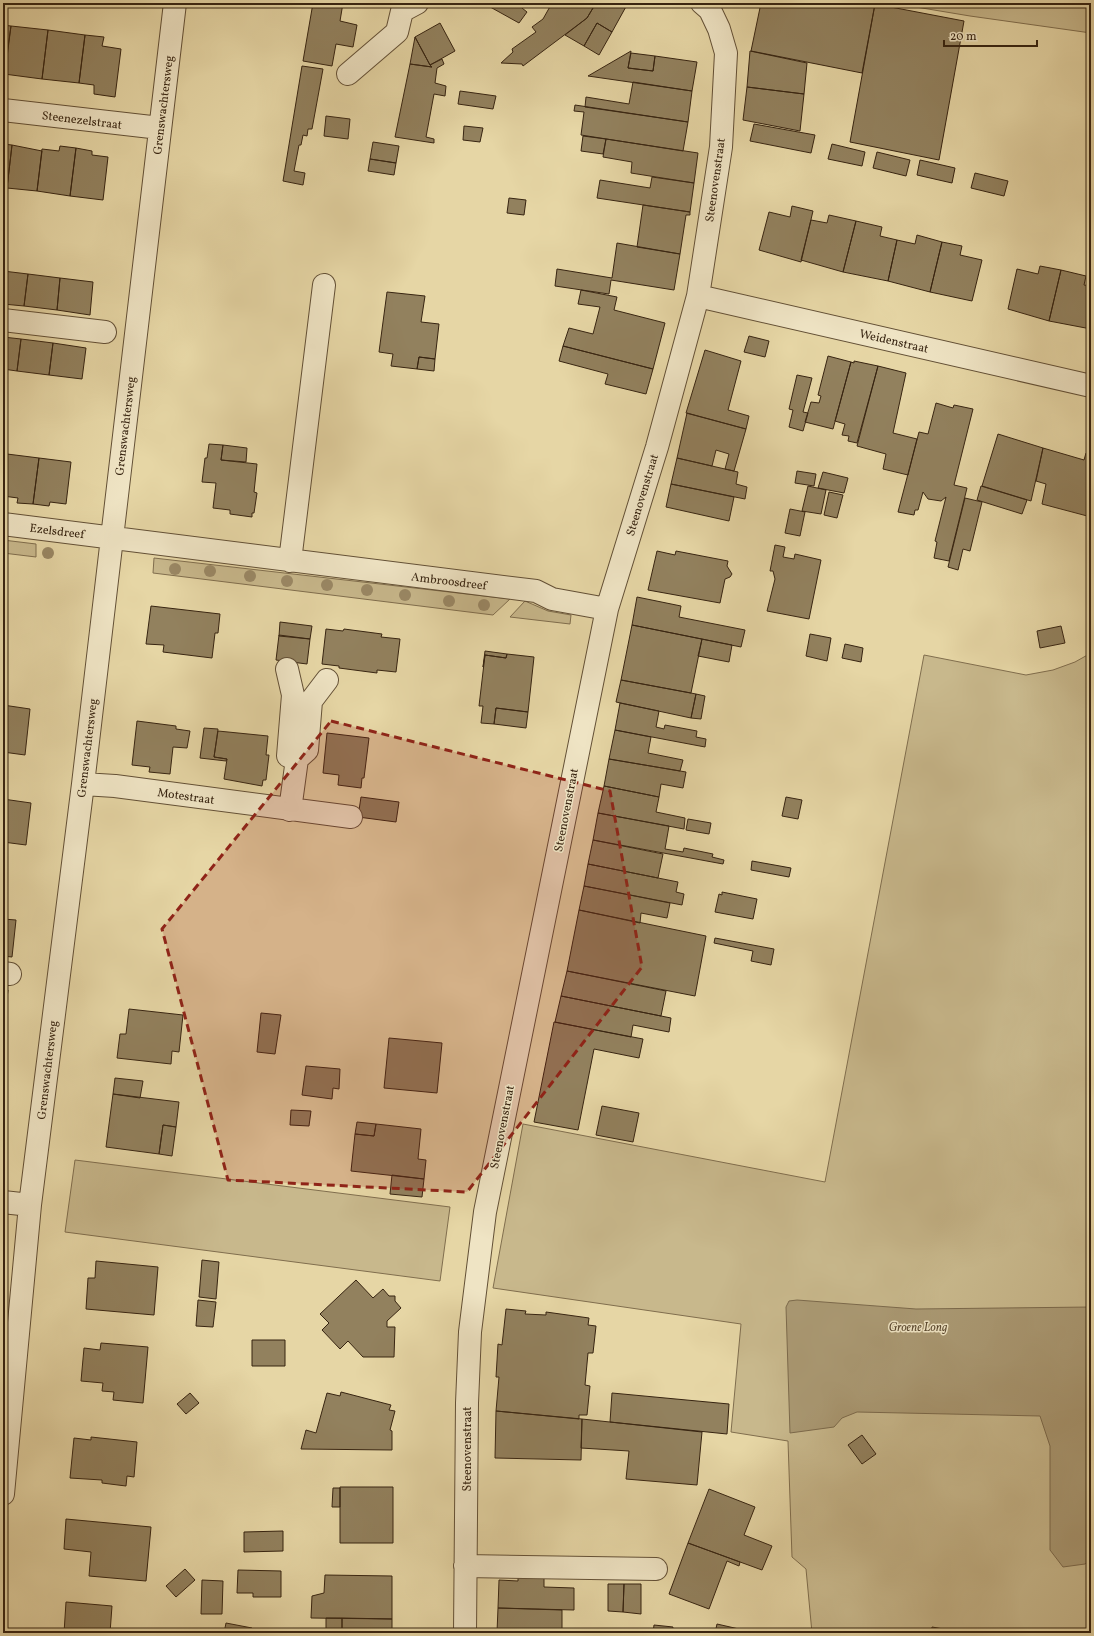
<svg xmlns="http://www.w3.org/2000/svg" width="1094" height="1636" font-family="Vollkorn,serif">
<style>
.green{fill:#c8b88c;stroke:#806e4e}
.water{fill:#aa9973;stroke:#7c6a4c}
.building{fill:#92815e;stroke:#372411}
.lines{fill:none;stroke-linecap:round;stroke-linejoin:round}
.minor-casing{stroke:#635036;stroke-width:24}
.minor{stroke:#efe4c4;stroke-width:22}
.tree{fill:#9a8865}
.marked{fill:#8f2418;fill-opacity:0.2;stroke:#8f2418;stroke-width:3;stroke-dasharray:8 5;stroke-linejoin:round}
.labels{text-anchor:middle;stroke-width:3;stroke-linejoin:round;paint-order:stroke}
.street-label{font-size:12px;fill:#372411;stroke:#efe4c4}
.park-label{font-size:12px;font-style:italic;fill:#5b4930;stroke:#efe4c4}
</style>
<rect width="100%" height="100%" fill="#e6d6a5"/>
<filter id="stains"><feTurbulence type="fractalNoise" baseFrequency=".005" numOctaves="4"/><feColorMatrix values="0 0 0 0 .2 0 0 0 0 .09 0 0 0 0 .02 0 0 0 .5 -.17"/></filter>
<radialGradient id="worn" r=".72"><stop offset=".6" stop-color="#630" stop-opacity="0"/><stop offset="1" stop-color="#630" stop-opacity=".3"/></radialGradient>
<!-- green -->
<path class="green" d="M892,3h199v30l-121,-17z
M3,540l33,4v13l-33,-4z
M154,558l356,41 -17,16 -340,-42z
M525,601l23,10 23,4 -1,9 -60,-7z
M1091,653v980h-279l-6,-64 -14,-12 -4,-116 -57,-9 10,-108 -248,-36 30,-164 302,58 99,-527 102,20 27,-5 22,-8z
M75,1160l375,47 -10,74 -375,-49z"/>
<!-- water -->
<path class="water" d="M797,1300l119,9 175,-2v253l-6,4 -22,3 -13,-17v-104l-10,-30 -183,-4 -15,6 -8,9 -44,6 -4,-126 3,-6z"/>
<!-- building -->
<path class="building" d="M313,3h30l-3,18 17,4 -4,22 -17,-3 -4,22 -29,-5z
M483,3h42l-3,5 5,4 -8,11z
M552,3h44l-9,15 -64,48 -1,-2 -21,-1 12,-11 -1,-3 24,-17 -4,-5 11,-8z
M596,3h32l-16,29 -15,-9 -13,23 -19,-11 22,-17z
M761,3l114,1 -13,69 -111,-22z
M875,4l89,17 -25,139 -89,-18z
M440,23l15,28 -25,14 -15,-28z
M597,23l15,9 -13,23 -15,-9z
M3,25l8,1 -6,47h-2z
M11,26l37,4 -6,49 -38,-5z
M48,30l37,5 -6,48 -37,-4z
M85,35l19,2 -2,9 19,3 -6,48 -21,-3v-9l-15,-2z
M415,37l15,28 2,2 -22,-3z
M631,51l-3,17 25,3 2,-15 42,6 -5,29 -104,-15z
M750,51l57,12 -3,31 -57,-7z
M631,53l24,3 -2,15 -25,-3z
M442,59l2,5 -7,4 -2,15 11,3 -1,10 -11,-2 -8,43 8,2v4l-39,-6 15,-73 22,3 -2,-2z
M302,66l21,3 -11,60h-4l-1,7 -4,-1 -2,10h-2l-5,26 11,2 -2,12 -20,-4z
M633,82l59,9 -4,31 -103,-15 1,-10 43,7z
M747,87l57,7 -4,37 -57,-11z
M460,91l36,5 -3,13 -35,-5z
M575,105l113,17 -5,29 -102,-16 3,-23 -10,-1z
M326,116l24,3 -2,20 -24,-3z
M754,124l61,11 -4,18 -61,-12z
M464,126l19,2 -3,14 -17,-2z
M583,136l23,3 -3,15 -22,-3z
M606,139l92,14 -4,30 -63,-10 1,-11 -29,-5z
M373,142l26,4 -3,17 -26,-4z
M3,144l9,1 -5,43 -4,-1z
M832,144l33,8 -3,14 -34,-7z
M12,145l30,6 -5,40 -30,-3z
M60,146l16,2 -6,48 -33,-5 5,-42 17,2z
M76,148l16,3v4l16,2 -5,43 -33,-4z
M877,152l33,8 -4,16 -33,-8z
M370,159l26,4 -2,12 -26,-4z
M920,160l35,8 -3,15 -35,-8z
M975,173l33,8 -4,15 -33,-8z
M652,177l42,6 -4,29 -93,-14 3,-18 50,8z
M509,198l17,2 -2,15 -17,-2z
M643,205l47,7v3h-4l-6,39 -43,-7z
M792,206l21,5 -12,51 -42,-12 10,-38 21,5z
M829,215l27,6 -13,51 -42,-12 10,-40 16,3z
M856,221l26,6 -2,9 17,4 -9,41 -45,-9z
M917,235l25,7 -12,50 -42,-11 9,-41 18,4z
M942,242l20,4 -2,9 22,5 -10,41 -42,-9z
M617,243l63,11 -6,36 -63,-10 -2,14 -54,-8 2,-17 55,9z
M1040,266l21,4 -12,51 -41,-12 9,-40 21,5z
M1061,270l25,6 -2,9 7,1v43l-42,-8z
M3,271l25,3 -4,32 -21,-2z
M28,274l32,4 -3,32 -33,-4z
M60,278l33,4 -3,33 -33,-5z
M581,290l36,7 -3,13 51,13 -12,46 -90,-23 6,-18 24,6 7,-27 -22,-3z
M387,292l38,4 -4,26 18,2 -4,35 -16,-2 -2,12 -26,-3 2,-12 -14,-2z
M749,336l20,5 -4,16 -21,-5z
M3,337l18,2 -4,32 -14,-2z
M21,339l32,4 -4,32 -32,-4z
M53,343l33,5 -4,31 -33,-4z
M563,346l90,23 -7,25 -41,-10 3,-10 -49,-13z
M705,350l36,11 -13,49 21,6 -3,13 -60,-16z
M828,356l23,6 -18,67 -28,-7 6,-20 8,1 2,-7 -3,-1z
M419,357l16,2 -1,12 -17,-2z
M854,361l24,5 -21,77 -9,-2 1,-5 -7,-1 3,-11 -10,-3 16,-59 3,1z
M878,366l28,7 -13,60 24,6 -9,36 -25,-6 3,-15 -29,-8z
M797,375l15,3 -9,34 5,1 -5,18 -14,-4 4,-17 -4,-1z
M936,403l17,5 1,-3 19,4 -19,76 13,3 -18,73 -15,-3 3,-16 -2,-1 11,-44 -5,4 -13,-2 -5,-7 -5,18h-3l-1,5 -16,-3 21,-80 9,2z
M687,413l59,16 -12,42 -9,-2 4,-15 -13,-4 -4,16 -35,-8z
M998,434l45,14 -12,53 -49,-15z
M209,444l14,1 -2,15 36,4 -3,28 3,1 -3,20h-2v4l-22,-3v-4l-17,-2 3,-25 -14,-1 3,-24h2z
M223,445l24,3 -1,14 -25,-2z
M1043,448l41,12 2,-7 5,2v62l-49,-13 4,-20 -10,-3z
M3,454h4l-4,32z
M7,454l32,4 -6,46 -16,-1 1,-5 -15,-2z
M39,458l32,4 -5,42 -16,-2 -1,4 -16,-2z
M677,458l61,14 -2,12 11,3 -2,12 -74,-15z
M797,471l19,3 -2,12 -19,-3z
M823,472l25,6 -4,15 -26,-5z
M671,484l63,13 -5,24 -63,-14z
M808,486l18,4 -5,24 -19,-3z
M981,486l46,14 -5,14 -45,-14z
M829,492l14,3 -6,23 -13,-3z
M965,498l17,4 -12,49 -7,-2 -5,21 -10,-3z
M790,509l15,3 -5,24 -15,-3z
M775,545l10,2 -2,10 11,2 1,-5 26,6 -12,59 -42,-8 8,-32 -2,-8h-3z
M657,551l18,4 1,-4 52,10 -1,5 5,8 -2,3 -5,2 -5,24 -72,-13z
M637,597l44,9 -2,11 66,13 -4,17 -109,-22z
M151,606l69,8 -2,19h-3l-3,25 -49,-6 1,-7 -18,-1z
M280,622l32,4 -2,13 -31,-3z
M632,625l70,14 -11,54 -70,-13z
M1061,626l4,17 -25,5 -3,-17z
M326,629l17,2 1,-2 38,5 -1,3 19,2 -4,33 -19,-2v3l-38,-5v-2l-17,-2z
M810,634l21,4 -4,23 -21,-5z
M279,635l31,4 -3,25 -31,-4z
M702,639l30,6 -3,17 -31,-6z
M845,644l18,4 -2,14 -19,-4z
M485,651l22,3 -1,4 -21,-3 -2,12z
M507,654l27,3 -6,55 -32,-4 -2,16 -13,-1 2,-17h-4l6,-51 21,3z
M621,680l75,14 -5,24 -75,-16z
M696,694l9,2 -4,23 -10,-1z
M620,703l39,8 -3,16 8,2 1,-4 32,6 -1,6 10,2 -1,8 -90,-17z
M3,705l27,4 -5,46 -22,-3z
M496,708l32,4 -2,16 -32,-4z
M137,721l39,5v3l14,2 -3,17 -14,-1 -3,27 -21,-2 1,-5 -18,-2z
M204,728l14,1 -4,28 13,2 -1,2 -26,-3z
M615,730l36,7 -3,16 35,7 -3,11 -71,-12z
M218,731l50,5 -2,19h3l-3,25h-3l-1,6 -38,-7 3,-20 -13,-2z
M327,733l42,5 -5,40h-2l-1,10 -23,-3 1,-10 -16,-2z
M609,759l77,13 -3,16 -22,-4 -2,13 -55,-11z
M604,786l55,11 -3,15 29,6 -1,11 -86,-16z
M361,797l38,5 -3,20 -38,-5z
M786,797l16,3 -4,19 -16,-3z
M3,799l28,4 -5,42 -23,-3z
M598,813l71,13 -4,23 18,3 1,-4 29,6 -1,3 12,3 -1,4 -130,-24z
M688,819l23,4 -2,11 -23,-4z
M593,840l70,14 -5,24 -70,-14z
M752,861l39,7 -2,9 -38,-7z
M588,864l90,18 -2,10 8,2 -2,11 -98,-19z
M584,886l86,17 -3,15 -26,-5 -1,10 -61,-13z
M722,892l35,7 -4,20 -38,-7 4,-18 3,1z
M579,910l127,26 -11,60 -128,-25z
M3,919l13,1 -4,37 -9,-1z
M715,938l59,11 -3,16 -20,-4 2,-10 -39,-8z
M567,971l99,20 -5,25 -100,-20z
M3,989l5,1 -4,32h-1z
M561,996l110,22 -2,14 -36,-7 -2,12 -76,-15z
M129,1009l54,6 -4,37 -7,-1 -1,13 -54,-6 3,-24h6z
M261,1013l20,2 -6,39 -18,-2z
M554,1022l89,17 -4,19 -45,-9 -16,81 -44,-8z
M389,1038l53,5 -5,50 -53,-5z
M306,1066l34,3 -1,20 -6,-1 -1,11 -30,-4z
M115,1078l28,3 -3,17 -27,-4z
M113,1094l66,8 -3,25 -13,-2 -4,29 -53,-7z
M602,1106l37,7 -6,29 -37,-7z
M291,1110l20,1 -2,15 -19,-1z
M357,1122l19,2 -2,12 -19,-2z
M376,1124l45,5 -3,30 8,1 -2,19 -73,-8 4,-37 19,2z
M163,1125l13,2 -4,29 -13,-2z
M392,1175l32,4 -2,18 -32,-3z
M202,1260l17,2 -3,37 -17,-2z
M96,1261l62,6 -4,48 -68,-6 2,-31h7z
M356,1280l17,18 10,-9 6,7h6v5l6,7 -14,13v6h8l-1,30h-31l-15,-16 -8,8 -18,-19 7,-7 -9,-9z
M198,1300l18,2 -3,25 -17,-1z
M506,1309l20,2 -1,3 21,1v-3l43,6 -1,7 8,1 -3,27h-5l-3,32 5,1 -3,29h-8v4l-83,-8 3,-34h-3l2,-33 4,1z
M252,1340h33v26h-33z
M101,1343l47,4 -5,56 -30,-3 1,-8 -12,-1 1,-8 -22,-2 3,-33 16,2z
M341,1392l50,13 -2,5 6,1 -5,19 2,1v19l-91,-1 5,-19 10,3 11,-40 13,3z
M190,1393l9,10 -13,11 -9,-10z
M612,1393l117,11 -2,30 -117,-12z
M496,1411l86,8 -1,41 -86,-2z
M582,1419l120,13 -5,53 -71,-6 3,-28 -48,-3z
M862,1435l14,19 -14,10 -14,-19z
M91,1437l46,5 -3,35 -7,-1 -1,10 -24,-3v-3l-32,-2 4,-40 17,2z
M340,1487h53v56h-53z
M333,1488h7v19h-8z
M709,1489l46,18 -11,28 28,11 -10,24 -74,-27z
M66,1519l85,8 -5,54 -57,-5 2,-24 -27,-3z
M283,1531v20l-39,1v-20z
M688,1543l52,19 -1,4 -12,-5 -18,48 -40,-15z
M185,1569l10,11 -19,17 -10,-11z
M238,1570l43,1v26h-28v-4h-16z
M325,1575l67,1v43l-81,-1 1,-22 12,-3z
M518,1576h26v11l30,1v22l-76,-2 1,-28 19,1z
M202,1580l21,1 -1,33h-21z
M608,1584h16l-1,28 -15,-1z
M624,1584h17v30l-18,-2z
M66,1602l46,4 -2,27h-46z
M498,1608l64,2v22l7,1 -72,-1z
M326,1618h16v15h-16z
M342,1618l50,1v14h-50z
M226,1623l26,5 -1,5h-27z
M717,1624l35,8 -1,1h-36z
M654,1625l19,2 -1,5 8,1h-27z
M932,1627l35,6h-36z"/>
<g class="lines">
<!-- minor casing -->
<g class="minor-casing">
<path id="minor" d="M348,74l49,-42 5,-21 15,-8
M3,110l157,18
M698,296l393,90
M3,320l102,12
M3,524l533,67 16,8 55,10
M290,561l34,-276
M287,669l6,26 -5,61 9,3
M297,759l10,-9 4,-49 16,-21
M83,784l32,2 236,31
M290,810l7,-51
M3,973l7,1
M3,1202l27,3
M3,1494l27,-289 53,-421 92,-781
M465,1566l191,3
M465,1633l2,-230 3,-71 15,-120 122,-603 50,-162 41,-151 23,-149 5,-94 -7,-24 -9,-19 -8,-7"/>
</g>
<!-- minor -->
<use href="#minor" class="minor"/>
</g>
<!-- trees -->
<g class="tree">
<circle cx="48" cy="553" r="6"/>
<circle cx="175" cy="569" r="6"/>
<circle cx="210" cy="571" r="6"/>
<circle cx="250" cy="576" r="6"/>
<circle cx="287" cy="581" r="6"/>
<circle cx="327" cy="585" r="6"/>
<circle cx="367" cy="590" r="6"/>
<circle cx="405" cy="595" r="6"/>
<circle cx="449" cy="601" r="6"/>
<circle cx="484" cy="605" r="6"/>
</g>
<!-- marked area -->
<path class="marked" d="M331,721l279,70 32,176 -175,225 -239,-12 -66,-251z"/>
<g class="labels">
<!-- street labels -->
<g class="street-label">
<text transform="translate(163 105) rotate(-83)" y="4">Grenswachtersweg</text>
<text transform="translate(82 120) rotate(7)" y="4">Steenezelstraat</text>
<text transform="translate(715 180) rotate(-82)" y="4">Steenovenstraat</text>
<text transform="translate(894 341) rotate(13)" y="4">Weidenstraat</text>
<text transform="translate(125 426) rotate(-83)" y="4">Grenswachtersweg</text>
<text transform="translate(642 495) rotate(-73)" y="4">Steenovenstraat</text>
<text transform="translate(57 531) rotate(7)" y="4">Ezelsdreef</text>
<text transform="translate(449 581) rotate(7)" y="4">Ambroosdreef</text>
<text transform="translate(87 748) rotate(-83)" y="4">Grenswachtersweg</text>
<text transform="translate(186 796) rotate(8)" y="4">Motestraat</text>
<text transform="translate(566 810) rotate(-79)" y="4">Steenovenstraat</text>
<text transform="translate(47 1070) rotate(-83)" y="4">Grenswachtersweg</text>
<text transform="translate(502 1127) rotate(-79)" y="4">Steenovenstraat</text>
<text transform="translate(467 1449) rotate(-90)" y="4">Steenovenstraat</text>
</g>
<!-- park labels -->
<g class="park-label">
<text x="918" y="1331">Groene Long</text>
</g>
</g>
<!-- margin -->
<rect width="1094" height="1636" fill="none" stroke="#e6d6a5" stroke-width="16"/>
<rect x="4" y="4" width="1086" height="1628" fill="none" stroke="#372411" stroke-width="2"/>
<rect x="8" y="8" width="1078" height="1620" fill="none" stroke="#372411"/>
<!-- scale -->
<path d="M944 40v6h93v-6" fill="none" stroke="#372411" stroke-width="2"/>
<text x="950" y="40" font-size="12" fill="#372411" stroke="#efe4c4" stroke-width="3" paint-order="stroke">20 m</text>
<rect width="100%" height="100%" filter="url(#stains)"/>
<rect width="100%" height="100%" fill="url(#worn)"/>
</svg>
